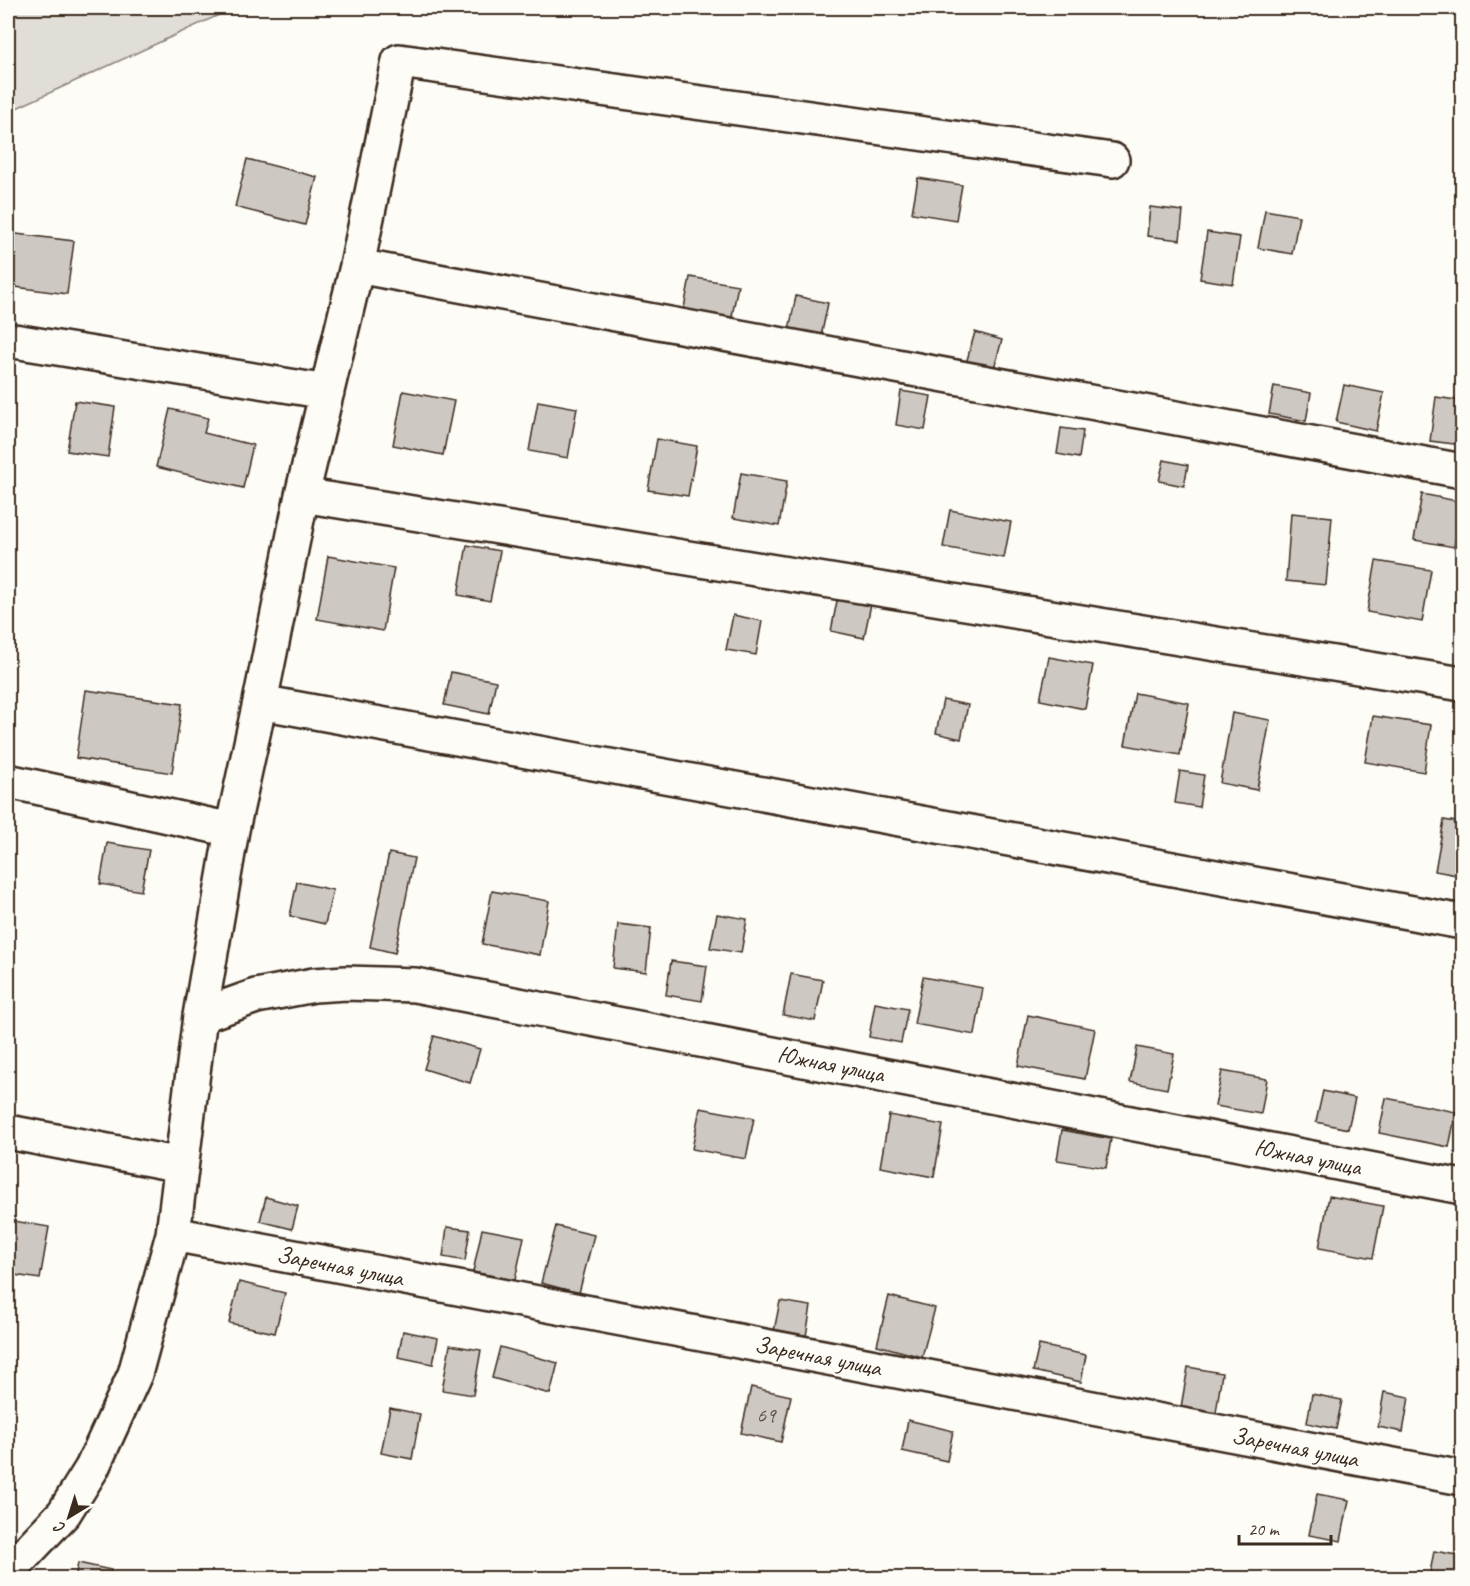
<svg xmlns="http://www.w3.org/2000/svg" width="1470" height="1586" font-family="Caveat,sans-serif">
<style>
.green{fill:#e1ded7;stroke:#8e847a;stroke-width:1.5}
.building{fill:#cdc8c2;stroke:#3b2a1e;stroke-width:1.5}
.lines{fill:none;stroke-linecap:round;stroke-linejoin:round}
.minor-casing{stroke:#3b2a1e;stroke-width:38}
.minor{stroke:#fdfcf7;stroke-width:33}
.labels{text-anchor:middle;stroke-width:4.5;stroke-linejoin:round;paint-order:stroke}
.number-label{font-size:21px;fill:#605247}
.street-label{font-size:24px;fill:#3b2a1e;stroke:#fdfcf7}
</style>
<rect width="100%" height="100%" fill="#fdfcf7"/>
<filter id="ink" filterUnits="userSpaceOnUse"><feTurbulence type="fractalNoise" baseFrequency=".0167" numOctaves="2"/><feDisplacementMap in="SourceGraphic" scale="12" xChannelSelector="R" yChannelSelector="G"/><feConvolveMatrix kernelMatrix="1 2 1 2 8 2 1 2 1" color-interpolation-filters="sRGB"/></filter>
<g filter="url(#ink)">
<!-- green -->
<path class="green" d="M8,8h226l-226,104z"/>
<!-- building -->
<path class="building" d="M247,159l70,18 -12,48 -70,-18z
M918,178l44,7 -6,35 -44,-7z
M1150,207l33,4 -3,29 -33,-4z
M1265,210l34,6 -7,38 -34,-6z
M1207,232l33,5 -7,47 -33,-5z
M8,233l66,8 -7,53 -59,-8z
M690,277l48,8 -8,42 -48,-9z
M796,296l32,7 -7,34 -32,-7z
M975,332l27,8 -10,35 -27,-8z
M1344,385l40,8 -8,38 -40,-9z
M1274,386l37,7 -5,28 -37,-7z
M403,391l51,10 -11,54 -50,-10z
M901,391l30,5 -6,34 -29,-5z
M1436,397l26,4v44l-32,-4z
M75,401l40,6 -7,50 -41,-6z
M538,401l39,7 -9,50 -39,-7z
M170,409l38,9 -4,15 49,12 -10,43 -87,-21z
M8,425h3l-3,25z
M1061,428l22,3 -4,27 -22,-4z
M657,439l40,7 -9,50 -40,-6z
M1164,460l24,5 -4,21 -25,-5z
M741,473l46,8 -8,45 -46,-8z
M1422,494l40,8 -8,45 -40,-7z
M950,510l61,12 -7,36 -61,-11z
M1291,513l41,4 -6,68 -40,-4z
M467,545l33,6 -10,50 -32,-6z
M328,556l66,12 -11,63 -66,-12z
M1376,561l55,9 -9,52 -55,-10z
M838,596l33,8 -7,34 -33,-7z
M733,615l29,6 -6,34 -30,-5z
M1049,657l44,8 -8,44 -45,-9z
M451,672l45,9 -7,33 -45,-9z
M86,690l96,14 -10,69 -96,-15z
M1135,693l54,10 -9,52 -55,-10z
M943,700l25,5 -7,34 -25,-6z
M1232,713l38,7 -13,70 -37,-7z
M1373,716l58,9 -7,47 -59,-10z
M1180,771l24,4 -5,32 -24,-4z
M1444,820l18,3v53l-27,-5z
M107,843l42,7 -8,41 -41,-7z
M389,853l25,5 -19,95 -25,-6z
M297,882l36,8 -8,34 -35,-8z
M492,891l57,10 -9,54 -58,-11z
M717,914l30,5 -6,34 -31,-5z
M618,924l33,4 -5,44 -33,-4z
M671,961l36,5 -5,35 -36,-6z
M791,974l32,6 -8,41 -32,-6z
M923,977l60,11 -8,47 -61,-11z
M875,1003l33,6 -7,34 -32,-6z
M1028,1015l67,14 -10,50 -67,-13z
M434,1036l46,13 -10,34 -46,-14z
M1137,1047l37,7 -7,35 -37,-7z
M1222,1071l45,8 -6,35 -46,-8z
M1323,1091l32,7 -7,31 -32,-7z
M1386,1098l70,14 -7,35 -70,-14z
M700,1108l54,10 -8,41 -54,-10z
M889,1115l54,10 -9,52 -54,-10z
M1062,1130l49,9 -5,29 -49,-8z
M1329,1196l54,10 -10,52 -54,-10z
M266,1197l32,9 -6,23 -32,-8z
M8,1220l41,7 -9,52 -32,-5z
M556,1226l38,9 -15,58 -38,-10z
M447,1227l23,3 -5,31 -22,-4z
M482,1229l42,8 -9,43 -42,-8z
M239,1282l46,11 -10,40 -46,-10z
M889,1296l46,12 -13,49 -45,-12z
M780,1301l31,5 -5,30 -32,-5z
M403,1331l35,7 -5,26 -35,-7z
M450,1345l31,5 -8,45 -31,-5z
M1039,1345l47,10 -5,27 -48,-11z
M500,1347l58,16 -8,31 -58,-16z
M1188,1367l34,6 -6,40 -35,-6z
M751,1387l40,9 -10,46 -40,-9z
M1384,1392l25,5 -6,35 -25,-5z
M1312,1394l30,6 -6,29 -29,-6z
M390,1408l30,6 -8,45 -31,-6z
M908,1420l45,11 -6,30 -45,-10z
M1462,1429v25h-4z
M1317,1494l32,6 -8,41 -32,-6z
M1434,1551l28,5v22h-33z
M78,1563l33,7 -2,8h-34z"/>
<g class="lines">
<!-- minor casing -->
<g class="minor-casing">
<path id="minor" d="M357,266l1105,205
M8,340l319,52
M302,495l1160,189
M260,702l1202,220
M8,781l224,49
M200,1016l56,-20 58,-11 32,-2 69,2 1047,202
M8,1132l173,33
M173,1234l1289,244
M8,1572l56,-59 28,-45 43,-94 38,-140 27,-218 32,-186 28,-128 42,-207 55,-229 42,-205 713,99"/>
</g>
<!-- minor -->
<use href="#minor" class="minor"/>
</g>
</g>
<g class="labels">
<!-- number labels -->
<g class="number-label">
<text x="766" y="1422">69</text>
</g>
<!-- street labels -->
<g class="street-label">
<text transform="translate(831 1064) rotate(11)" y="8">Южная улица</text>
<text transform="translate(1308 1157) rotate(11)" y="8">Южная улица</text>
<text transform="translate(340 1266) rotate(11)" y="8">Заречная улица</text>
<text transform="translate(818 1356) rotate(11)" y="8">Заречная улица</text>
<text transform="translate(1295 1447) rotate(11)" y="8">Заречная улица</text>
</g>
</g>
<!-- margin -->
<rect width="1470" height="1586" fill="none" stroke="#fdfcf7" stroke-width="30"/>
<rect x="15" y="15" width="1440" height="1556" fill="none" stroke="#3b2a1e" stroke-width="2" filter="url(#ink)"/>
<!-- north arrow -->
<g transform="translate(69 1517) rotate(218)" stroke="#fdfcf7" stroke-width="4.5" paint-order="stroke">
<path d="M0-4.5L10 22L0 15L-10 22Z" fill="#3b2a1e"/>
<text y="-9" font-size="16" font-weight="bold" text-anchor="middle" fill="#3b2a1e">С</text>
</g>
<!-- scale -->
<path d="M1239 1535v9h92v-9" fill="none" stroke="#3b2a1e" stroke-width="3"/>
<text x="1248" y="1535" font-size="18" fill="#3b2a1e" stroke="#fdfcf7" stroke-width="4.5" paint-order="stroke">20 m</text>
</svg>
